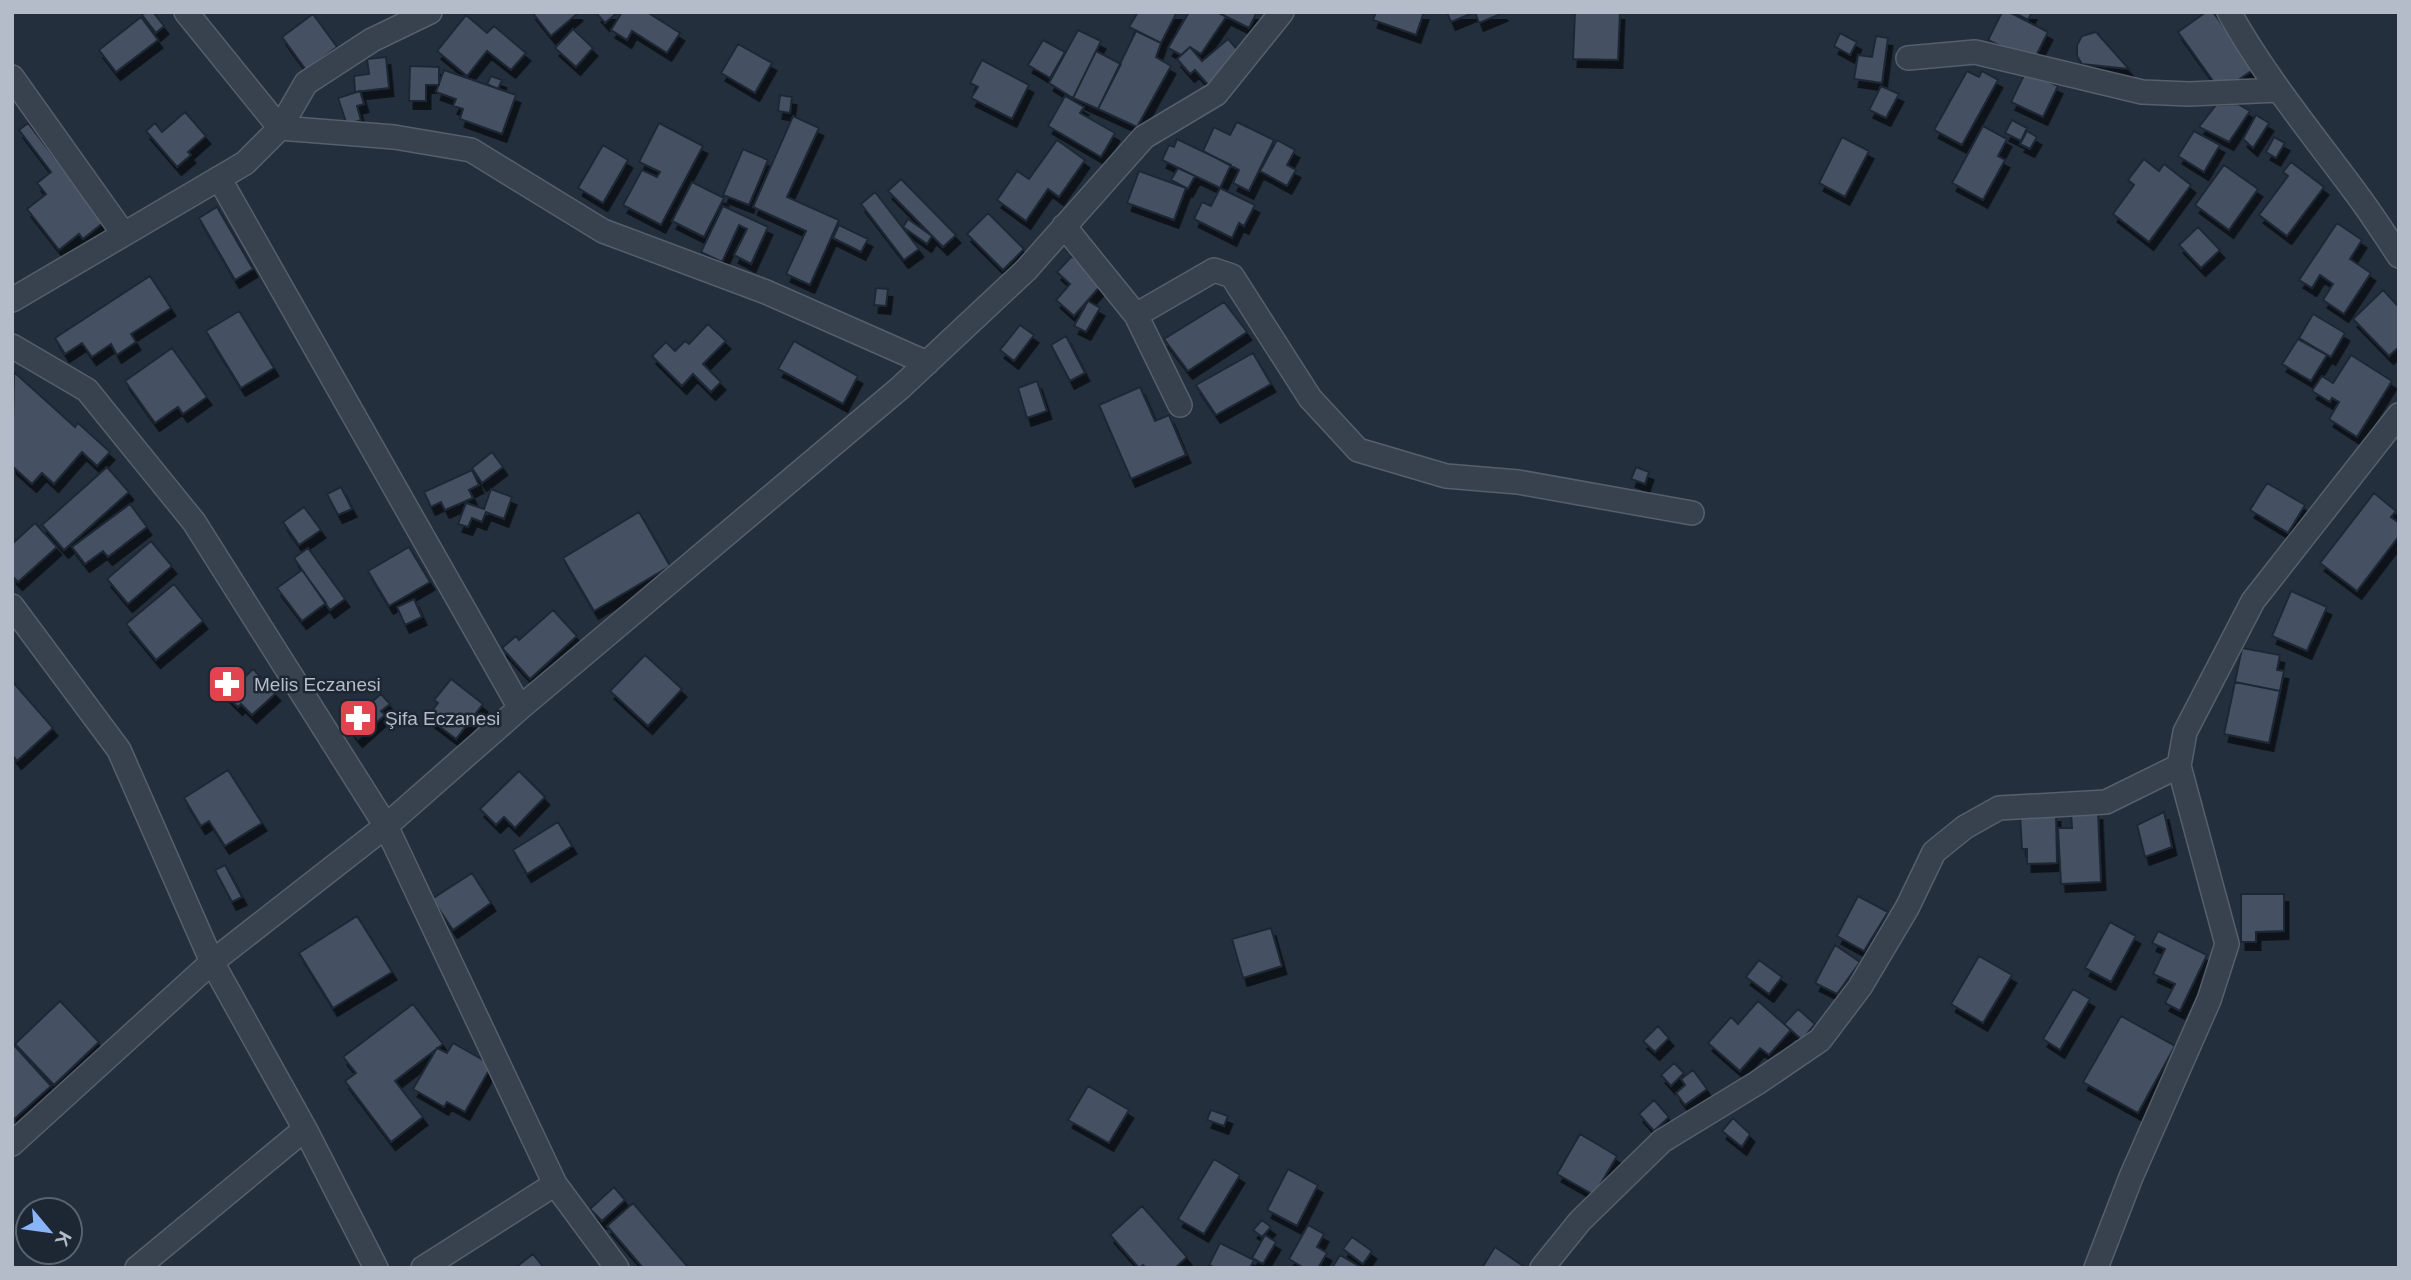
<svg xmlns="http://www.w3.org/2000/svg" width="2411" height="1280" font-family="Arial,sans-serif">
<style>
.building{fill:#455162;stroke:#1f2835;stroke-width:2;filter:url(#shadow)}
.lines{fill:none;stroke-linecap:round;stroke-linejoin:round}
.minor-casing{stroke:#565f6c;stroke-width:26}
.minor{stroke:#38414e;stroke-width:23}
.labels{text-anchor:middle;stroke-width:5;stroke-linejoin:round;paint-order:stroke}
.poi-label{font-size:19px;fill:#b4bcc9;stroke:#1d2633;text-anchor:start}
</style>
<defs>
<filter id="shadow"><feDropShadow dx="4.5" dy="8" stdDeviation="0" flood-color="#0009"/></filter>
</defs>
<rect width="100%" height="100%" fill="#242f3e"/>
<!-- building -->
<path class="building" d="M146,12h7l11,14 -8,7 -14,-18z
M532,12h45l1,1 -27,23z
M600,12h18l-13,11 -8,-9z
M622,12h25l33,21 -13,20 -35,-22 -5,9 -16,-10z
M1138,12h39l-16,31 -32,-16z
M1189,12h28l9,5 -25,37 -11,-7 -9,8 -13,-7z
M1217,12h40l-8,16z
M1376,12h48l-8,23 -43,-15z
M1447,12h28l-24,10z
M1475,12h27l1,1 -24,10z
M1575,12h45l-2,48 -45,-1z
M2002,12h7l39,20 -15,30 -45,-22z
M2013,12h19l-4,8z
M2206,12h7l41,57 -33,23 -43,-60z
M313,14l24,33 -31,23 -24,-33z
M466,15l21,18 7,-7 32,27 -15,17 -24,-19 -20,25 -30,-25z
M141,17l17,23 -42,32 -17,-22z
M573,29l20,19 -17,19 -21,-19z
M1078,30l23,11 -28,57 -24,-15z
M1136,31l25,12 -5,14 15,9 -34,61 -39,-18z
M2096,32l33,37 -47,-5 -5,-8v-11l5,-9z
M1840,33l17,9 -7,13 -16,-9z
M1876,36l12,2 -6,45 -28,-4 4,-24 14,2z
M1228,39l15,17 -34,30 -14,-16 -5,4 -13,-15 13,-12 12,14z
M1043,40l22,12 -15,26 -22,-13z
M738,44l34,19 -17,30 -34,-20z
M1096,51l25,13 -23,45 -25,-11z
M386,57l3,31 -34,4 -1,-16 15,-2 -2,-15z
M982,60l47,25 -17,34 -41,-21 7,-11 -8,-4z
M410,66l29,1v18h-13v16h-17z
M444,70l72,25 -14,39 -42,-15 3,-10 -10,-3 3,-7 -20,-7z
M1967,71l12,6 3,-6 16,9 -36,65 -28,-15z
M2026,71l32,15 -15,31 -32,-15z
M491,76l11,4 -4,9 -11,-5z
M1881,86l18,8 -13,24 -17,-8z
M360,91l4,13 -7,2 4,14 -14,5 -9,-27z
M780,95l12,2 -2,16 -12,-2z
M1065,96l19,11 -4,6 35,20 -14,24 -53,-31z
M2238,104l12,7 -21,31 -30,-15 17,-22z
M185,112l21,24 -18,16 3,3 -14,12 -31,-36 9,-8 7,9z
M2256,115l13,8 -16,25 -10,-9z
M793,116l26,12 -32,69 52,23 -29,65 -24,-11 20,-43 -53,-24z
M2012,120l15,8 -6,13 -16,-8z
M1237,122l37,18 -25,51 -16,-8 6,-13 -36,-19 11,-24 16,8z
M28,123l76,99 -21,17 -4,-5 -20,16 -32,-41 19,-15 -9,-11 14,-11 -32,-42z
M659,123l44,23 -42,79 -38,-20 19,-35 15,7 3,-5 -21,-10z
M1983,126l24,13 -9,17 7,4 -22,40 -31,-17z
M2027,131l10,6 -7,12 -10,-5z
M2194,131l26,14 -16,27 -26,-16z
M1842,137l27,14 -24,46 -26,-14z
M2274,137l11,6 -9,15 -10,-6z
M1177,139l54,26 -11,23 -58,-28 7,-15 5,2z
M1057,140l28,20 -26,37 -11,-8 -22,32 -29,-21 20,-29 12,8z
M1277,140l18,10 -8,15 9,5 -9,16 -27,-15z
M603,145l25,15 -25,43 -25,-15z
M743,149l25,11 -19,45 -26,-10z
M2144,159l15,12 5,-7 27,21 -42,57 -36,-28 21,-29 -6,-5z
M2291,162l33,25 -37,49 -28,-21 29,-39 -5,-4z
M2224,165l34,24 -29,41 -34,-25z
M1178,168l17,8 -7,13 -17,-9z
M1139,171l47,17 -12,32 -47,-17z
M901,179l55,56 -13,12 -55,-56z
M692,182l32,16 -20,39 -32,-16z
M1220,188l35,17 -11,21 -5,-3 -7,15 -38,-19 8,-17 9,4z
M875,192l44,57 -15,11 -43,-56z
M723,206l45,21 -17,37 -17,-9 13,-26 -8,-4 -17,37 -21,-10z
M217,207l36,62 -18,11 -36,-62z
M988,213l36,36 -21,21 -36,-36z
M908,219l24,17 -5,8 -24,-17z
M2337,223l25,17 -12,19 21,14 -27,41 -21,-14 10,-16 -13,-9 -8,13 -13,-8z
M839,225l29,14 -7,13 -28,-14z
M2198,227l22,23 -19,18 -22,-23z
M1072,256l31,27 -29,33 -18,-16 14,-16 -13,-12z
M150,276l21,32 -40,26 5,8 -19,13 -6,-11 -19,13 -10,-14 -17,11 -10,-16z
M876,288l12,1 -2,17 -12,-1z
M2383,290l16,17v40l-10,9 -36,-37z
M1088,301l12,7 -14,24 -12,-6z
M1224,302l23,30 -59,39 -24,-32z
M239,311l35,57 -33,20 -35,-57z
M2313,314l32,19 -14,24 -32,-19z
M708,324l18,17 -23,23 18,18 -10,10 -18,-18 -11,12 -30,-30 14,-14 9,9 10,-10 4,3z
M1020,325l14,10 -20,26 -14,-11z
M1066,336l19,37 -15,8 -19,-36z
M2298,339l29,16 -16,26 -29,-17z
M794,341l64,35 -15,28 -65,-35z
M172,348l35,49 -24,17 -5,-7 -23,16 -30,-42z
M1253,353l18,31 -55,31 -20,-30z
M2351,355l41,26 -35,56 -28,-18 10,-17 -7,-4 -2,4 -18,-11 10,-15 11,7z
M14,372l61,55 3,-4 32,29 -13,14 -15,-14 -28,32 -12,-11 -10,11 -20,-18z
M1037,381l10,30 -20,7 -9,-30z
M1140,387l15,34 14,-6 17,40 -55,24 -32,-74z
M492,452l11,15 -21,16 -10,-15z
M107,467l22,25 -65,58 -22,-25z
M1636,467l13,5 -4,12 -14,-5z
M472,470l7,15 -10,5 4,8 -28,12 -4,-8 -10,5 -7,-15z
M2267,483l38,22 -17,28 -38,-23z
M341,487l11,22 -14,6 -11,-21z
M491,489l21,8 -8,22 -18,-7 -4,10 -10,-4 -4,9 -10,-3 8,-21 18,6z
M2374,493l22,18 -5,6 8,6v13l-42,55 -37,-28z
M130,504l17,23 -39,30 -5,-6 -18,13 -13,-17z
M304,507l17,23 -22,15 -16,-23z
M639,512l31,54 -76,45 -31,-53z
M35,523l22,24 -39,35 -6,-6v-32z
M151,541l21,25 -44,38 -21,-25z
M409,547l21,35 -41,24 -21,-35z
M308,548l37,51 -15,11 -36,-52z
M302,570l24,33 -24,18 -25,-33z
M174,584l29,37 -47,39 -30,-36z
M2291,591l36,16 -20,44 -35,-15z
M414,599l8,18 -17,8 -8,-18z
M553,610l24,26 -47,43 -28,-31 14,-12 3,4z
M2242,648l38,7 -3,15 7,1 -4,20 -45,-9z
M645,655l37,34 -34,37 -38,-35z
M253,669l23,24 -24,22 -11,-11 -3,3 -12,-12z
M451,679l32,25 -27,35 -29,-22 11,-14 -4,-3z
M12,681l41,47 -36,33 -5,-6z
M2235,682l45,9 -11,52 -45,-9z
M381,694l9,10 -9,7 4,4 -27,24 -12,-15z
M228,770l34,53 -37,23 -16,-25 -8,5 -17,-28z
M519,771l26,26 -30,31 -11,-11 -8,8 -16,-16z
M2098,812l3,70 -40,2 -3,-56h14l-1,-15z
M2164,812l8,35 -27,10 -8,-32z
M2056,814l1,49 -30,1v-15h-5l-2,-34z
M558,822l14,24 -45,28 -14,-24z
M225,865l17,32 -10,5 -17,-32z
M472,873l19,30 -38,27 -21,-31z
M2241,894h43v37l-28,1v10h-15z
M1858,896l30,16 -24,39 -27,-15z
M357,916l35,56 -59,36 -34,-55z
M2110,922l26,14 -25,46 -26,-14z
M1271,928l11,38 -39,12 -11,-39z
M2158,931l49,24 -27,56 -15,-8 10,-19 -22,-10 12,-25 -13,-6z
M1835,945l25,17 -23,32 -22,-11z
M1979,956l33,19 -29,48 -32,-19z
M1759,960l23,17 -13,17 -23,-17z
M2073,989l17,10 -30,51 -17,-11z
M60,1001l39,41 -45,43 -39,-41z
M1758,1001l33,29 -22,25 -9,-7 -20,23 -32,-28 23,-26 7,7z
M413,1004l30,40 -48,37 28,36 -32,25 -46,-61 11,-8 -13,-16z
M1798,1009l17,15 -13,16 -18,-16z
M2121,1016l54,30 -37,67 -55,-31z
M1658,1026l11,12 -14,14 -12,-11z
M12,1043l39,43 -39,35z
M453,1043l39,22 -27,47 -18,-10 -3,5 -31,-18 24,-41 10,5z
M1674,1063l10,10 -13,13 -10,-11z
M1693,1070l14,19 -22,16 -9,-12 9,-8 -4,-6z
M1088,1086l41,24 -20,33 -41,-23z
M1654,1100l15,17 -15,14 -15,-17z
M1211,1110l17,6 -4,10 -17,-6z
M1733,1118l17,16 -8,13 -20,-16z
M1580,1134l37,22 -23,39 -37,-21z
M1214,1159l26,16 -36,59 -26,-15z
M1288,1169l30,16 -21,41 -30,-16z
M614,1187l11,13 -23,21 -12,-12z
M633,1203l54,63 -2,2h-42l-36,-42z
M1142,1206l45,51 -12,11h-29l-3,-3 -4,3 -29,-33z
M1262,1220l9,7 -9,10 -9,-7z
M1308,1225l16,9 -7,13 10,6 -9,15h-14l-15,-9z
M1265,1235l11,7 -13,22 -11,-6z
M1352,1237l20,14 -9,13 -20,-15z
M1220,1243l34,17 -4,8h-35l-6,-3z
M1495,1247l31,21h-44z
M533,1254l11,14h-29z
M1340,1255l22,13h-30z"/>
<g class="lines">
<!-- minor casing -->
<g class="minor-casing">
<path id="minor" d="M186,12l94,116 26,-45 66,-43 58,-28
M2229,12c35,63 81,119 124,177 16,21 31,44 46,67
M1908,58l67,-6 167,40 47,2 90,-4
M12,77l111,156
M219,178l301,530
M1064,226l72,89 44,90
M12,300l233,-137 35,-35 114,9 77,13 132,81 163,61 161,71
M1136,315l78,-45 18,6 78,122 48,52 88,26 72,6 174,31
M12,346l75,44 107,132 192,304 169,358 62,84
M12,606l107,144 93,212 93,167 71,139
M12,1144l200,-182 174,-136 134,-118 380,-320 126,-118 118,-133 72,-43 66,-82
M137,1268l168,-139
M423,1268l132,-84
M1542,1268l38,-47 82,-80 95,-58 63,-43 40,-53 47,-79 27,-56 31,-25 34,-19 107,-6 73,-36
M2096,1268l35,-91 78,-177 18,-56 -48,-178 6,-34 68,-131 146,-186"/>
</g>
<!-- minor -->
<use href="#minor" class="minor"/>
</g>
<!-- icons -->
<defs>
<g id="pharmacy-square" transform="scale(2.0125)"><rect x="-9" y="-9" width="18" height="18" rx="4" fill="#e0444e" stroke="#1d2633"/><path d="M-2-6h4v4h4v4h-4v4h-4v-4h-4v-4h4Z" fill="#fff"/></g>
</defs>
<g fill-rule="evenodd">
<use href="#pharmacy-square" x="227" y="684"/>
<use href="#pharmacy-square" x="358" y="718"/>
</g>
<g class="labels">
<!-- poi labels -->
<g class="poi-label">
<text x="254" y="691">Melis Eczanesi</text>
<text x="385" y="725">Şifa Eczanesi</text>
</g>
</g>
<!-- border -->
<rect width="2411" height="1280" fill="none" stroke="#b4bcc9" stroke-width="28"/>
<!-- north arrow -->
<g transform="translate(49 1231) rotate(119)"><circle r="33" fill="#1d2633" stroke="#59626f" stroke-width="2"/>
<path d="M0-5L12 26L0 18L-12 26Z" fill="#8ab4f8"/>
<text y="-10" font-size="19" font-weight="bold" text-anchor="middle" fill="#b4bcc9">K</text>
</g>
</svg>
